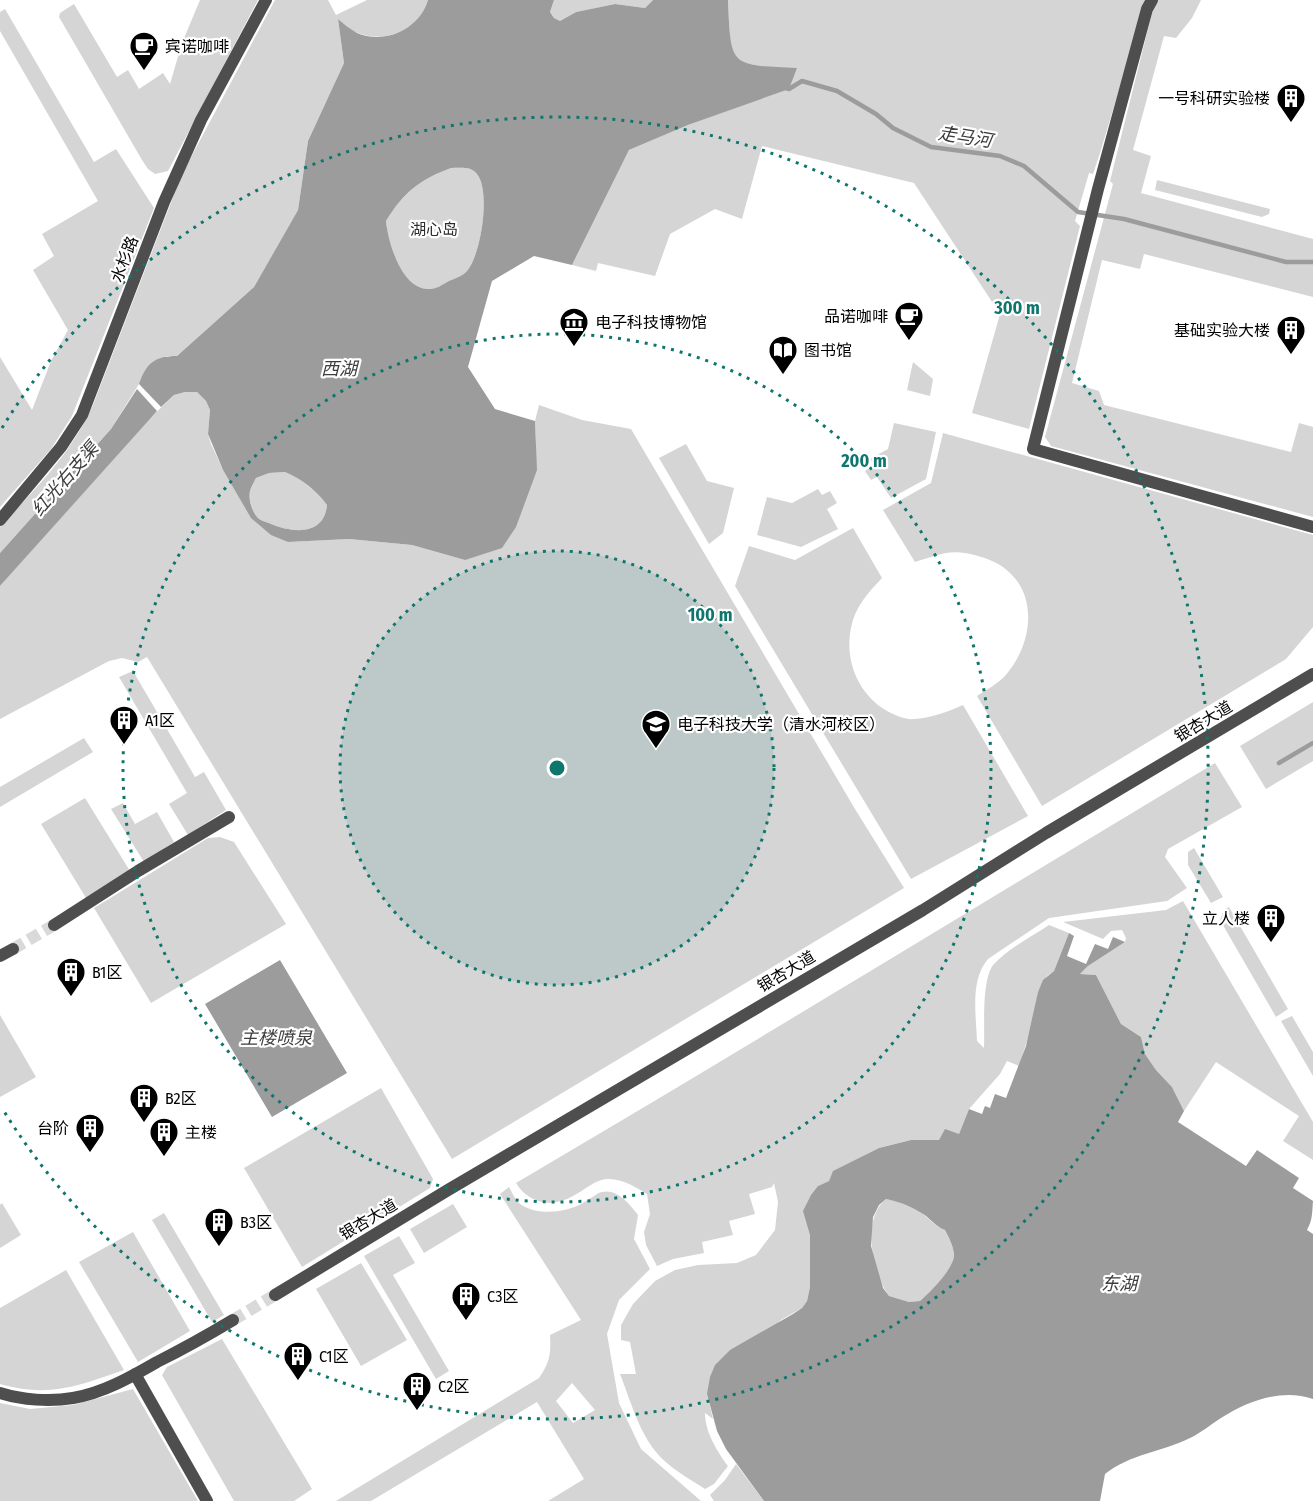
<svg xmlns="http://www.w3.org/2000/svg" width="1313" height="1501" font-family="'Fira Sans Condensed','Noto Sans SC',sans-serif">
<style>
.green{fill:#d5d5d5;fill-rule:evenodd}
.water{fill:#9c9c9c;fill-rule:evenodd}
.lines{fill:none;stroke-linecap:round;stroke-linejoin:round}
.stream{stroke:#9c9c9c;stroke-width:4.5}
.street-tunnel{stroke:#d9d9d9;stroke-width:12;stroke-dasharray:12 6;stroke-linecap:butt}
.street{stroke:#4e4e4e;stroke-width:12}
.ring{fill:none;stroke:#0f766e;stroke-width:3;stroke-dasharray:3 6}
.labels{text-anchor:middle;stroke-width:4.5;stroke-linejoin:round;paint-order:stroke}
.poi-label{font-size:16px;fill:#000;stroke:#fff;text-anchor:start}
.park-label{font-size:16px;fill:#2c2c2c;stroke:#fff}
.street-label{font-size:16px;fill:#000;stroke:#fff}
.water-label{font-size:18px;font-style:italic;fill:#3d3d3d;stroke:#fff}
.centre{fill:#0f766e;stroke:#fff;stroke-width:3}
.ring-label{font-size:18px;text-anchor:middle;font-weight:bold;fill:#0f766e;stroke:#fff;stroke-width:4.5;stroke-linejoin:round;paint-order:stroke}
</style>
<rect width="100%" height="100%" fill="#fff"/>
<!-- green -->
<path class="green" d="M200,0h58l-90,171 -13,3 -7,-5 -6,-9 -83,-143 1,-4 14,-9 43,73 11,-7 11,19 24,-16 7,11 12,-41z
M275,0h53l8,15 31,-15h61c-7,29 -43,44 -70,33 -8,-3 -14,-9 -20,-14l6,44 -36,78 -10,69 -44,77 -77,69h-11l-27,28 -28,45 -111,124v-26c37,-40 70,-72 93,-122l89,-231z
M554,0h99l-8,8 -30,-4 -39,8 -16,9 -6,-3 -4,-6z
M728,0h418l-46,153 -7,21 -4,-1 -14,48 5,5 -51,203 -57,-16 28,-99 -86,-131 -152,-37 -20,73 -27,-10 -45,25 -15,42 -57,-13 -2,8 -24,-6 57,-115 59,-25 101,-37 -22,-21 -23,-3 -10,-9 -4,-11z
M1157,0h44l-9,18 -16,20 -12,-2 -31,114 18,6 -10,37 172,46v58l-169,-43 -4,15 -38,-9 -30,123 27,8 5,14 187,47 8,-29 14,4v90l-262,-71 -6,-9 68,-253 -3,-3 42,-168z
M5,9l89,153 22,-13 38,59 -82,208 -21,33 -51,58v-150l32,53 19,-49 17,-31 -35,-60 21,-14 -12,-22 56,-33 -98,-170v-19z
M451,168c9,0 20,-2 26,6 14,17 4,81 -10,97 -4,5 -14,8 -20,11 -5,3 -11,7 -17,7 -28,2 -42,-47 -44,-68 18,-29 33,-41 65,-53z
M1157,180l113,29 -1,5 -7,3 -107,-27z
M913,362l20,17 -3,17 -23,-6z
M185,392h12l9,9 4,9 -2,24 3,10 12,26 28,47 37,25 61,-3 63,6 53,15 71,-114 -1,-25 4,-16 43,15 49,9 224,380 49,79 -452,271 -305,-502 -9,5 -16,-4 -13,3 -109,58v-133l138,-156 36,-35z
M894,423l42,9 -10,47 -35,19 -14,-21 -6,3 -6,-9 9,-6 -4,-6 18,-10z
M943,433l370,102v92l-27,32 -244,147 -65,-110c9,-6 20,-12 27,-19 37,-41 34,-106 -26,-121 -10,-3 -22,-5 -32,-3 -10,2 -21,6 -31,9l-32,-52 48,-27z
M686,444l21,37 27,7 -11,45 -14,11 -50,-86z
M285,472c18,8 30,17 42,33 -3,31 -34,28 -56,19 -4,-2 -10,-3 -13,-6 -6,-6 -10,-19 -8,-27 1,-4 4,-9 6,-13l13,-5z
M818,489l4,6 8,-4 7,12 -10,6 11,20 -37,18 -44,-12 10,-38 25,6z
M853,528l29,50c-15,16 -27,29 -31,50 -7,33 8,67 36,83 8,4 18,9 27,8 16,-1 34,-7 49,-14l65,111 -117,63 -176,-293 14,-40 46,14z
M133,671l62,106 9,-5 22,38 -38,25 -19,-31 18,-11 -68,-116z
M1313,702v59l-47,28 -26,-43z
M84,738l9,14 -93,55v-20z
M1215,763l27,44 -74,42 -3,8 22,31 -20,13 -118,17 -61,41c-18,21 -12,55 -11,82l7,7c1,-19 -3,-70 10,-84 15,-16 37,-27 55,-39l20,8 -15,38 -7,5 -9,16 -5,30 -14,44 -12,-5 -7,13 -31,35 -10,25 -20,6h-28l-32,8 -45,23 -5,10 -11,5 -8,49v52l-3,14 -5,7 -21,12 -74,74 6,25 -8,-6c0,19 12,38 23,53l-14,18 -9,5c-17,-11 -37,-22 -49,-37 -18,-22 -26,-53 -36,-78h16l-6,-32 -9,-2v-15l12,-21 22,-23 20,-11 23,-5 39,-2 19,-8 19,-25 3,-28 -4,-19 -2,4 -23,7 6,20 -26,7 4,14 -31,7 2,11 -31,6 -16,7 -11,-21 -2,-13 6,-18 -3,-20c-11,-7 -26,-16 -40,-15 -13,1 -22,11 -34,17 -21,12 -44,8 -57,-13 234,-138 466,-280 699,-420z
M85,798l45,73 -44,27 -45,-74z
M123,803l12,21 22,-12 17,30 -30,20 -33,-53z
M220,837l14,5 52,82 -135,79 -57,-95 114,-70z
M1194,848l29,49 -12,6 -23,-38v-13z
M1183,901l130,221v38l-30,-19 16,-25 -83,-54 -32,49 -12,-24 -16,-17 -11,-16 -4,-17 -20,-13 -25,-49 -16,-1 8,-8 37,-24 1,-4 -4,-8 -11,1 -8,8 -40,-17 103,-12z
M1229,907l59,102 -12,8 -56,-97 4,-10z
M0,1015l36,62 -36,20z
M1292,1016l21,36v24l-32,-55z
M381,1088l52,91 -3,9 -128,79 -58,-99z
M509,1187c3,5 6,13 10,16 16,13 45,10 62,1 6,-3 11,-7 16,-10 17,-9 32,9 41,21l-4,24 16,30 -31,31 -12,34 12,69 22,46 60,52h-153l36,-22 -47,-77 -166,99h-35l203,-123c11,-16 12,-24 11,-43l31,-15 -81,-126zM572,1383l23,27 -22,13 -17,-22z
M886,1199c11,2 22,5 32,11 9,7 17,16 27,20 4,8 8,15 9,24 1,14 -23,37 -34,47l-11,1 -20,-6c-17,-23 -28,-77 -3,-97z
M2,1203l19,32 -21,13v-43z
M453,1204l14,23 -43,26 -14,-24z
M164,1213l60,102 -12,7 -60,-102z
M133,1232l57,99 -52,31 -59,-100z
M399,1236l16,27 -22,12 56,96 -13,8 -72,-123z
M361,1263l46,77 -46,26 -45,-77z
M66,1270l58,100c-46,16 -75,28 -124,14v-76z
M222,1339l90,150 -18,12h-60l-72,-126 5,-8z
M133,1389l65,112h-198v-98l30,6 43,-4z
M736,1464l28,37h-50l-4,-6 15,-15z"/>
<!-- water -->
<path class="water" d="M428,0h126l-4,12 4,6 6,3 16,-9 39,-8 30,4 8,-8h75c3,67 1,65 69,68l-8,21 -101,36 -59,25 -57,115 -38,-9 -42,25 -24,86 27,42 40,12 2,49 -21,57 -14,21 -37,12 -53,-15 -63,-6 -61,3 -17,-7 -20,-17 -28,-48 -15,-36 2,-24 -4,-9 -9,-9h-12l-11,3 -13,12 -22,-23c7,-20 15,-28 38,-28l77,-69 44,-77 10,-69 36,-78 -6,-44c6,5 12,10 19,14 27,12 63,-4 71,-33zM451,168c9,0 20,-2 26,6 14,17 4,81 -10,97 -4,5 -14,8 -20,11 -5,3 -11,7 -17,7 -28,2 -42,-47 -44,-68 18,-29 33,-41 65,-53zM285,472c18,8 30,17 42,33 -3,31 -34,28 -56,19 -4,-2 -10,-3 -13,-6 -6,-6 -10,-19 -8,-27 1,-4 4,-9 6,-13l13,-5z
M137,389l20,22 -157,175v-33l111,-124z
M1069,933l5,3 -7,20 19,8 9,-20 13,5 5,-12 12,5 -37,24 -8,8 16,1 25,49 20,13 4,17 11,16 16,17 12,24 -6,11 68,44 11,-16 42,28 -6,10 20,13c-1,11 0,18 -6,29l6,4v165c-31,-11 -65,2 -92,19 -10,6 -20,15 -31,20 -28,14 -60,16 -85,36l-5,27h-336l-38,-52 -9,-18 -10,-37 3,-17 5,-12 15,-15 63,-36 9,-6 5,-7 3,-14v-52l-7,-24 8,-16 7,-9 11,-5 4,-10 46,-23 32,-8h28l6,-11 14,5 10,-25 13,5 3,-8 5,2 5,-14 11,4 20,-52 12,-54 5,-12 11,-9zM886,1199c15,3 27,8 40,17 6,5 11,11 19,14 4,8 8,15 9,24 1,14 -24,38 -34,47l-11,1 -20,-6 -6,-8 -12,-42 2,-29 6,-12z
M280,960l67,113 -75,44 -67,-113z"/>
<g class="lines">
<!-- stream -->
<path class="stream" d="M783,87l6,2 13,-8 35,10 39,23 17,14 38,19 69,9 24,10 54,46 46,7 162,43h27
M1279,763l34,-20"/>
<!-- street-tunnel -->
<path class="street-tunnel" d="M13,949l41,-24
M233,1320l42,-25"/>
<!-- street -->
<path class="street" d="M1152,0l-5,9 -49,180 -65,260 280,78
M0,520l61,-73 21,-32 82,-213 37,-82 65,-120
M54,925l84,-54 91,-54
M0,956l13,-7
M275,1295l173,-105 475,-280 123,-77 267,-159
M135,1374l72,127
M0,1393c22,7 50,9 73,5 30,-5 58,-21 84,-36 26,-13 51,-27 76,-42"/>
</g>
<!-- distance rings -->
<circle cx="557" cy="768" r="217" fill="#0f766e" fill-opacity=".12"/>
<g class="ring">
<circle cx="557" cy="768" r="217"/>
<circle cx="557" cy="768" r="434"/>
<path d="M2 428A651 651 0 1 1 2 1108"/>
</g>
<!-- icons -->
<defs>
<g id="cafe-pin" transform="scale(1.5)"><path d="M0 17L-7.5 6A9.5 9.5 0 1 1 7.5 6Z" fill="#000" stroke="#fff"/><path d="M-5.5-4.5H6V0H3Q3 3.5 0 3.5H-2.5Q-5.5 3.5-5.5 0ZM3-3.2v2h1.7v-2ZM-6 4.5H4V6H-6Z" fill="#fff"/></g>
<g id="building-pin" transform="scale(1.5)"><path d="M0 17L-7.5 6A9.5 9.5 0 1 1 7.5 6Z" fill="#000" stroke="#fff"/><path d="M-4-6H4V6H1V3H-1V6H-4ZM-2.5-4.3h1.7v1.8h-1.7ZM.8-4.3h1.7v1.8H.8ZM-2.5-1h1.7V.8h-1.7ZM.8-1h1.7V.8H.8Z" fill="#fff"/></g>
<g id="museum-pin" transform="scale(1.5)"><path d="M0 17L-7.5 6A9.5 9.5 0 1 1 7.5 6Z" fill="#000" stroke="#fff"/><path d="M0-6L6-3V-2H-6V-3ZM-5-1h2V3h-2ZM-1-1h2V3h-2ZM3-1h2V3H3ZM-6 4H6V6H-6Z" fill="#fff"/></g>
<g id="library-pin" transform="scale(1.5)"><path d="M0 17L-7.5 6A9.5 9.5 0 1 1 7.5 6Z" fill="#000" stroke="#fff"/><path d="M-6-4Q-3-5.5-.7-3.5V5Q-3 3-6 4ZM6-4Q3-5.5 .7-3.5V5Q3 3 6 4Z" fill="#fff"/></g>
<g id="university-pin" transform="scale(1.5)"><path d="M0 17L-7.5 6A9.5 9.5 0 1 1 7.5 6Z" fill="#000" stroke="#fff"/><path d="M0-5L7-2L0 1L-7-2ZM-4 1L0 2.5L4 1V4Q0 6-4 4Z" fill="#fff"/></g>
</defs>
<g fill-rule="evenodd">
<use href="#cafe-pin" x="144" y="46"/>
<use href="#building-pin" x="1291" y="98"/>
<use href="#cafe-pin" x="909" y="316"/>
<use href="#museum-pin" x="574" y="322"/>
<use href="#building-pin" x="1291" y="330"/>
<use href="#library-pin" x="783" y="350"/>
<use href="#building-pin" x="124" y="720"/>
<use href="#university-pin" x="656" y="724"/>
<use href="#building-pin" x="1271" y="918"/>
<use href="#building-pin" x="71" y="972"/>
<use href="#building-pin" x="144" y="1098"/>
<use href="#building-pin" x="90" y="1128"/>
<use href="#building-pin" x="164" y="1132"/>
<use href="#building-pin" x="219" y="1222"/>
<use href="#building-pin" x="466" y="1296"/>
<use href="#building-pin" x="298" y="1356"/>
<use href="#building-pin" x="417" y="1386"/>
</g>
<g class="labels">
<!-- poi labels -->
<g class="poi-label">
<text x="165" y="52">宾诺咖啡</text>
<text x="1270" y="104" text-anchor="end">一号科研实验楼</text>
<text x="888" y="322" text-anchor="end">品诺咖啡</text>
<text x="595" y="328">电子科技博物馆</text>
<text x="1270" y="336" text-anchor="end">基础实验大楼</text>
<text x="804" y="356">图书馆</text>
<text x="145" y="726">A1区</text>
<text x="677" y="730">电子科技大学（清水河校区）</text>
<text x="1250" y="924" text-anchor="end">立人楼</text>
<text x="92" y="978">B1区</text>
<text x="165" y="1104">B2区</text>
<text x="69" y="1134" text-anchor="end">台阶</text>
<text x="185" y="1138">主楼</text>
<text x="240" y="1228">B3区</text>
<text x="487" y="1302">C3区</text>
<text x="319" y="1362">C1区</text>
<text x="438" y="1392">C2区</text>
</g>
<!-- park labels -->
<g class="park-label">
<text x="434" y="235">湖心岛</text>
</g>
<!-- street labels -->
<g class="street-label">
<text transform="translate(124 259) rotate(-69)" y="6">水杉路</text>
<text transform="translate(1203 721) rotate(-31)" y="6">银杏大道</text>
<text transform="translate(786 971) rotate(-31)" y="6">银杏大道</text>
<text transform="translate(368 1219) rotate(-31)" y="6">银杏大道</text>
</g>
<!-- water labels -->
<g class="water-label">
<text transform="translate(965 137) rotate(9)" y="6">走马河</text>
<text x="339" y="375">西湖</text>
<text transform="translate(65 479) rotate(-49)" y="6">红光右支渠</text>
<text x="276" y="1044">主楼喷泉</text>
<text x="1119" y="1290">东湖</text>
</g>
</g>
<circle cx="557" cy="768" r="9" class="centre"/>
<g class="ring-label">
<text x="1017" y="314">300 m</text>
<text x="864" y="467">200 m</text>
<text x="710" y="621">100 m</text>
</g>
</svg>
